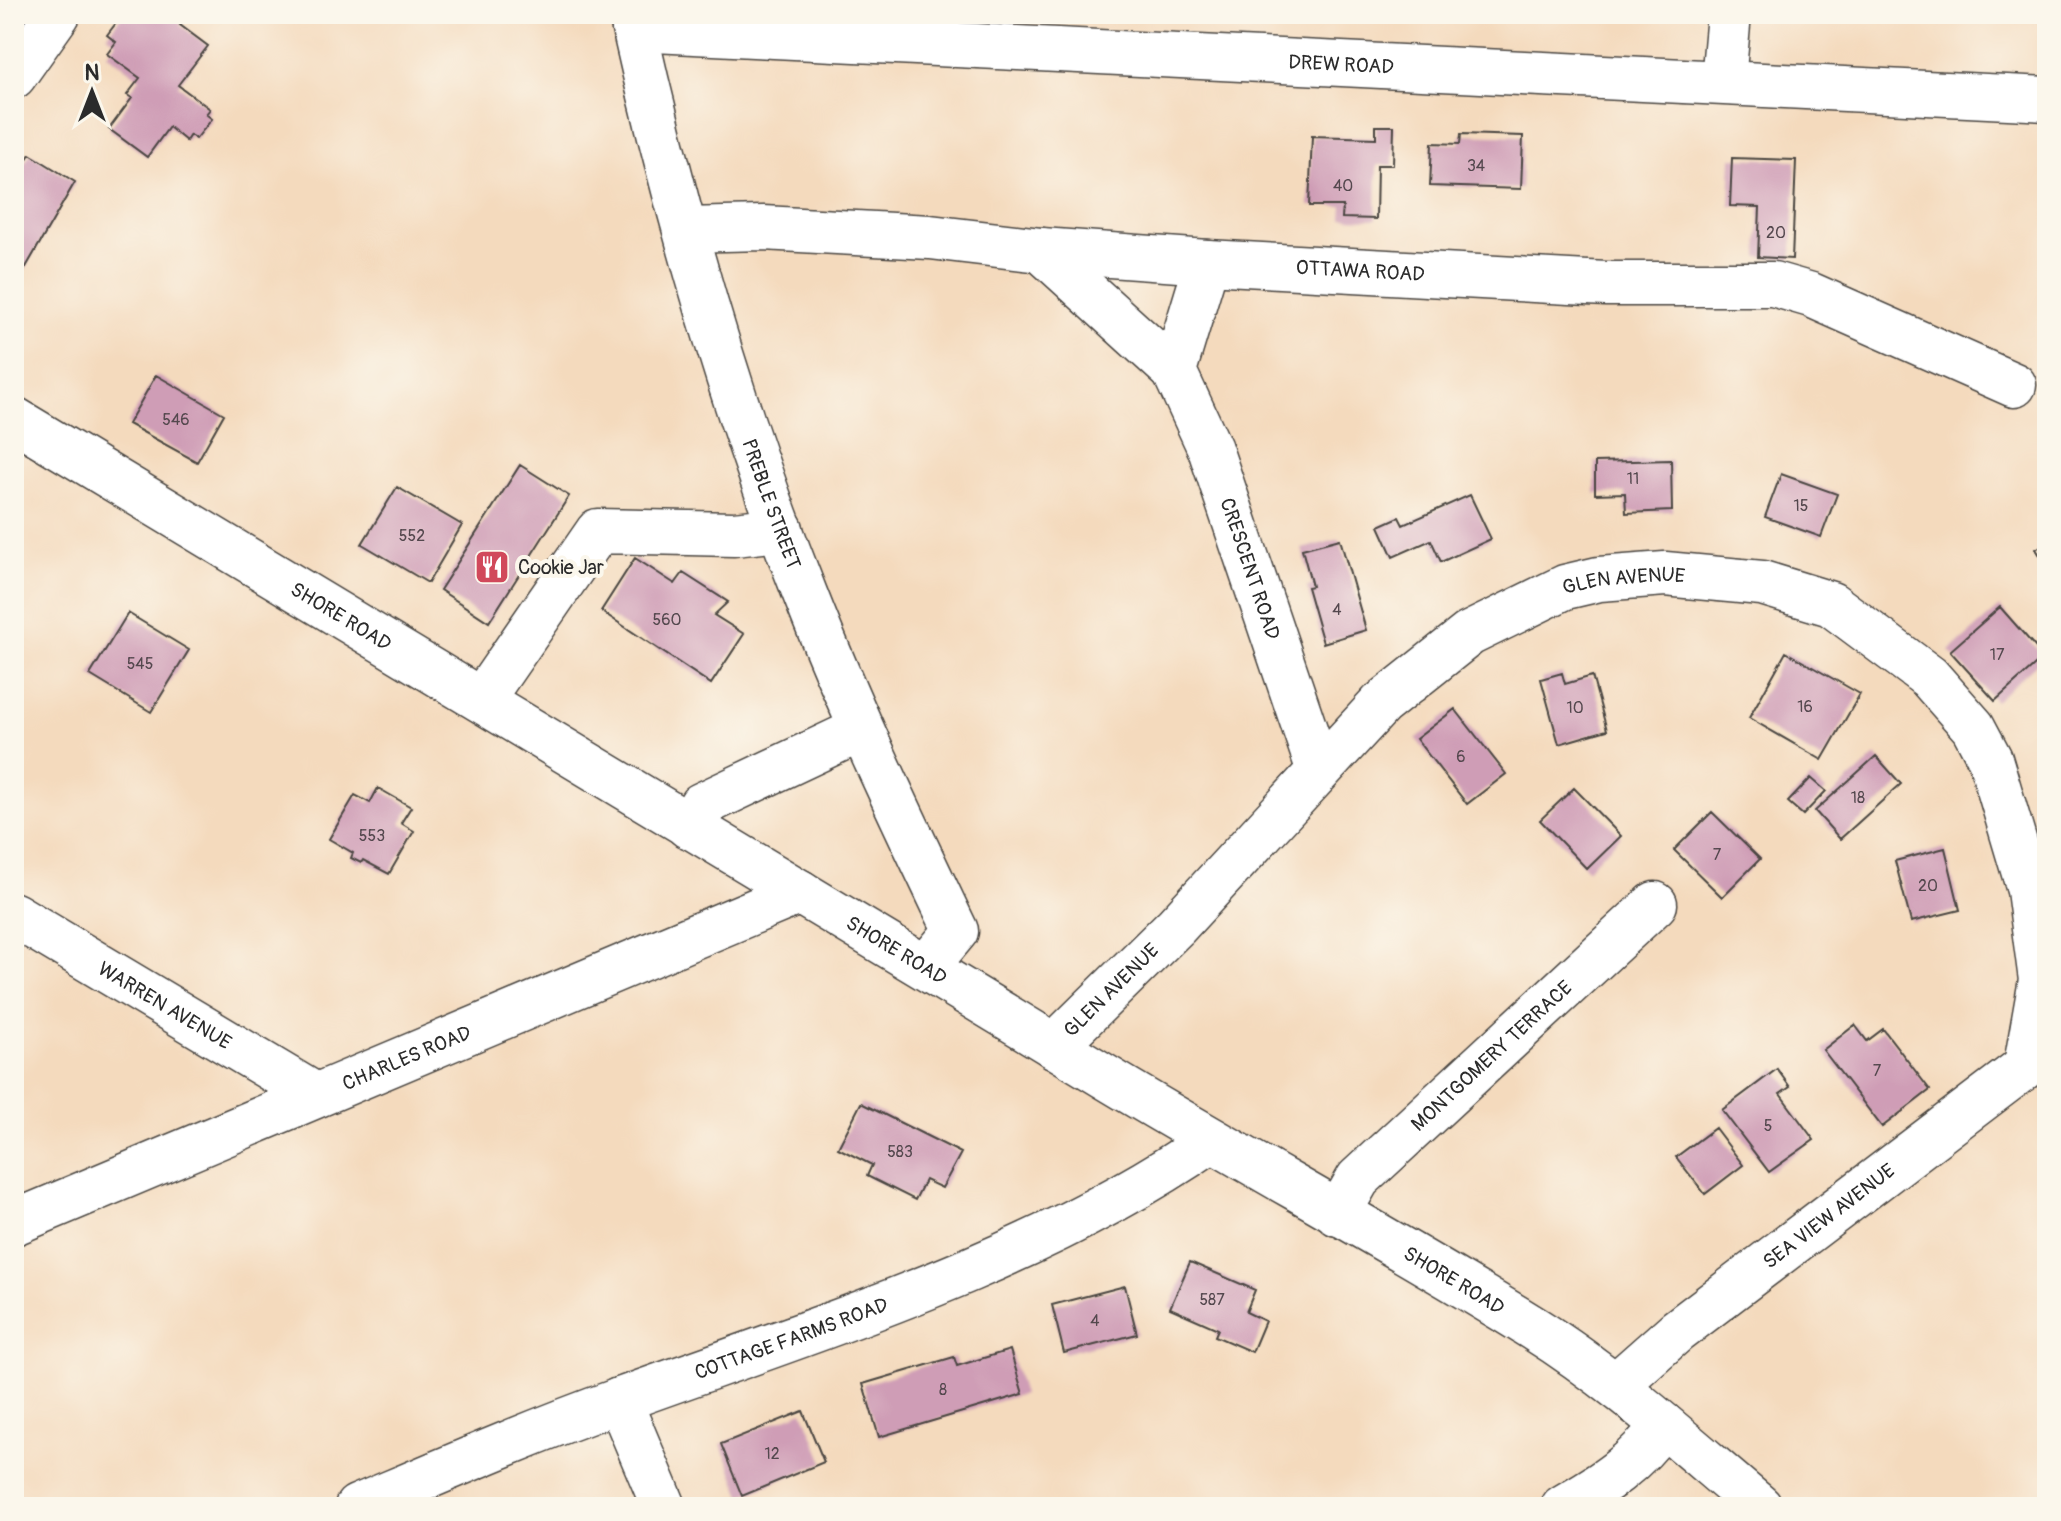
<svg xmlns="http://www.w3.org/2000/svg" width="2061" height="1521" font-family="Pangolin,sans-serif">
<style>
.building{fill:#cf9db6}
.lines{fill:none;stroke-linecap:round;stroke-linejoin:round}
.minor-casing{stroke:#494541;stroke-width:47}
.minor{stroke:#fff;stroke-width:44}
.labels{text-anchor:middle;stroke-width:8;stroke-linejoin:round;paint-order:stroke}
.number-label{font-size:16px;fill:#54484e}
.street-label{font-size:20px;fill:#2b2b2b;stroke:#fbf7ec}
.poi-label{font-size:20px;fill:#2b2b2b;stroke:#fbf7ec;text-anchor:start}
</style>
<rect width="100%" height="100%" fill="#fbf7ec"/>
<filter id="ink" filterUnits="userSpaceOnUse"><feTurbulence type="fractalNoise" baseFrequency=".0125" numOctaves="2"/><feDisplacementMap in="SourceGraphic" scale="16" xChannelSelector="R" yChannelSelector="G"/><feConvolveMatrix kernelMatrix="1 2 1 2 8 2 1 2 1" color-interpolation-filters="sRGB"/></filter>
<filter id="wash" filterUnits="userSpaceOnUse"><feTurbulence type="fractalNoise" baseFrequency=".006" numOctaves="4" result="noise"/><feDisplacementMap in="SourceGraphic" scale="32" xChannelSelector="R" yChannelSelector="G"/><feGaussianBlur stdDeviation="1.8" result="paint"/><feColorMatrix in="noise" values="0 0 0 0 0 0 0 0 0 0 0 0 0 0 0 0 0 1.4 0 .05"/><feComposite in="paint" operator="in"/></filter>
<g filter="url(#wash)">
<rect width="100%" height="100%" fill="#f4dabd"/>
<g id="blocks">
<!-- building -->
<path class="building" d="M123,14h56l6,4 -5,7 28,21 -30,39 32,24 -4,5 6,5 -16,20 -6,-4 -4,6 -17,-14 -22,30 -38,-28 23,-31 -5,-3 13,-17 -33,-24 9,-12 -9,-7z
M1376,126h18l-1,39h-16l-1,54 -34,-1 1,-12h-34l3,-70 64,2z
M1461,134l62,2 -2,53 -91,-3 2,-43 28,1z
M30,154l45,28 -61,106v-109z
M1732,158l64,2 -4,99 -34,-2 2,-50 -30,-1z
M156,375l68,39 -27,48 -69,-38z
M1671,460l1,51 -46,2 -1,-20 -30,1v-32z
M520,465l49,31 -80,126 -49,-32z
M1781,474l56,20 -16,43 -56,-20z
M397,487l65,38 -34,58 -66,-39z
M1470,495l21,44 -50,23 -10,-22 -38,17 -14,-31 20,-9 4,8z
M1340,539l26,91 -43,13 -16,-56 5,-1 -10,-37z
M2047,542v24l-11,-17z
M635,558l40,26 8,-11 45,29 -14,13 30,19 -33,50 -110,-73z
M2000,607l44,50 -49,44 -45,-50z
M128,613l61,37 -38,62 -61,-37z
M1786,652l74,42 -38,66 -73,-42z
M1562,673l3,11 27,-8 15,54 -48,14 -18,-65z
M1455,709l51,65 -39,30 -51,-65z
M1876,756l25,28 -61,55 -25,-28z
M1811,778l15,13 -23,24 -15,-13z
M378,788l33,19 -10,16 13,8 -25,43 -26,-14 -2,3 -10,-5 2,-5 -24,-14 26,-44 15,8z
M1574,788l47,48 -34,33 -47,-49z
M1712,812l48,47 -38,38 -48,-47z
M1945,848l15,62 -49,12 -16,-61z
M1855,1025l12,16 16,-12 47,61 -48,37 -59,-77z
M1777,1069l13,18 -10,7 34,46 -45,32 -47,-62z
M861,1103l100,50 -19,35 -17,-8 -10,20 -48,-24 5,-11 -34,-17z
M1715,1128l28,37 -38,29 -29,-37z
M1190,1262l65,28 -9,22 19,9 -13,31 -37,-16 3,-7 -48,-21z
M1125,1286l12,48 -73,19 -12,-48z
M1010,1350l13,44 -144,43 -16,-53 91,-27 3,9z
M803,1411l21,51 -82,34 -21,-52z"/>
</g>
</g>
<g filter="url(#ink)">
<use href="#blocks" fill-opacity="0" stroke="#494541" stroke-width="2"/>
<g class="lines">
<!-- minor casing -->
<g class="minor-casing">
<g id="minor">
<path id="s1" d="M631,14c44,196 100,393 174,580 45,115 98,226 151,337l-30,36"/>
<path id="s2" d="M634,29l1413,70"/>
<path d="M14,76l44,-62"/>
<path d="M1723,81l6,-67"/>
<path id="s3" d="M686,230l77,-2 167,9 111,13 166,12 399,22h167l38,11 203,90"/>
<path d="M1041,250l133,121"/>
<path id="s4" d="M1207,262l-33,109 36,78 108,319"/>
<path id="s5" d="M14,419c363,220 728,436 1090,657 142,86 288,164 429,252 82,51 153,117 227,179"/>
<path d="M482,699l116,-168 136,3 47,-5"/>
<path d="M688,826l13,-21 159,-75"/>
<path id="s6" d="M14,915l301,180"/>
<path id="s7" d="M1054,1046l122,-120 205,-222 88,-70 96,-47 34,-8 66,-5 97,9 69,21 98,73 44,50 17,32 39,131 12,90 -15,85"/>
<path id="s8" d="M1338,1214l20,-35 297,-275"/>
<path id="s9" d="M14,1223l786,-331"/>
<path id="s10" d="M1616,1385l61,-54 370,-281"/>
<path d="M619,1400l45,107"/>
<path id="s11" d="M357,1507c87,-37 174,-75 263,-107 195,-71 419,-140 590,-259"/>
<path d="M1563,1507c40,-23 73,-44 100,-82"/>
</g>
</g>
<!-- minor -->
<use href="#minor" class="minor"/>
</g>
</g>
<!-- icons -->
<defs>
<g id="restaurant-square" transform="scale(1.8)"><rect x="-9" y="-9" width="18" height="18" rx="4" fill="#d1495b" stroke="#fbf7ec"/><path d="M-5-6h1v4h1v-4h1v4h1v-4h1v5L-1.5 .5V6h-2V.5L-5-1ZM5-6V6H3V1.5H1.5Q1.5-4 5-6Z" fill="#fff"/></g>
</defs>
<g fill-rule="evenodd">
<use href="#restaurant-square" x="492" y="567"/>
</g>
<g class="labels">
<!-- number labels -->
<g class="number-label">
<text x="1476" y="171">34</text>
<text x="1343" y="191">40</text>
<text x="1776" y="238">20</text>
<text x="176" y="425">546</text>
<text x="1633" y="484">11</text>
<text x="1801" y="511">15</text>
<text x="412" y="541">552</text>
<text x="1337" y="615">4</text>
<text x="667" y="625">560</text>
<text x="1997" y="660">17</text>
<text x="140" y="669">545</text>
<text x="1805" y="712">16</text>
<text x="1575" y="713">10</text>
<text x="1461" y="762">6</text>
<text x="1858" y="803">18</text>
<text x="372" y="841">553</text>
<text x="1717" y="860">7</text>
<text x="1928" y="891">20</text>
<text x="1877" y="1076">7</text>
<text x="1768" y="1131">5</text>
<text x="900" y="1157">583</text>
<text x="1212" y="1305">587</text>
<text x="1095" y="1326">4</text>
<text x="943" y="1395">8</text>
<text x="772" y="1459">12</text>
</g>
<!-- street labels -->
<g class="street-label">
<text dy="7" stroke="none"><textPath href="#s2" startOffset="708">DREW ROAD</textPath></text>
<text dy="7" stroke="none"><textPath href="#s3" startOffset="676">OTTAWA ROAD</textPath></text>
<text dy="7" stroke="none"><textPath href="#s1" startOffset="510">PREBLE STREET</textPath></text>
<text dy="7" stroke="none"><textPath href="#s4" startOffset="326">CRESCENT ROAD</textPath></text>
<text dy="7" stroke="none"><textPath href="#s7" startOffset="752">GLEN AVENUE</textPath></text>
<text dy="7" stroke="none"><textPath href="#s5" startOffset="382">SHORE ROAD</textPath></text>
<text dy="7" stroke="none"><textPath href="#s5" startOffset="1030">SHORE ROAD</textPath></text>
<text dy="7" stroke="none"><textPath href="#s7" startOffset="80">GLEN AVENUE</textPath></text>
<text dy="7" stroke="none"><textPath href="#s6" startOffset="176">WARREN AVENUE</textPath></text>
<text dy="7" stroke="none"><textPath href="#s8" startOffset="222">MONTGOMERY TERRACE</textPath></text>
<text dy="7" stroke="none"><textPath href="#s9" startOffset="426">CHARLES ROAD</textPath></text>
<text dy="7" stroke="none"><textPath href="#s10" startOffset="272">SEA VIEW AVENUE</textPath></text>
<text dy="7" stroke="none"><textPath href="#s5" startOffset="1678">SHORE ROAD</textPath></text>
<text dy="7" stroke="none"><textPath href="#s11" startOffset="466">COTTAGE FARMS ROAD</textPath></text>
</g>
<!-- poi labels -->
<g class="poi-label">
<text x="518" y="574">Cookie Jar</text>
</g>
</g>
<!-- margin -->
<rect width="2061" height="1521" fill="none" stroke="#fbf7ec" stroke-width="48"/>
<!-- north arrow -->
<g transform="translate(92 92)" stroke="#fbf7ec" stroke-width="6" paint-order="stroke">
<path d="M0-6L14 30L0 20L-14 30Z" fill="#2b2b2b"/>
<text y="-12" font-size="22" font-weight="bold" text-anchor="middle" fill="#2b2b2b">N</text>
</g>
</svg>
